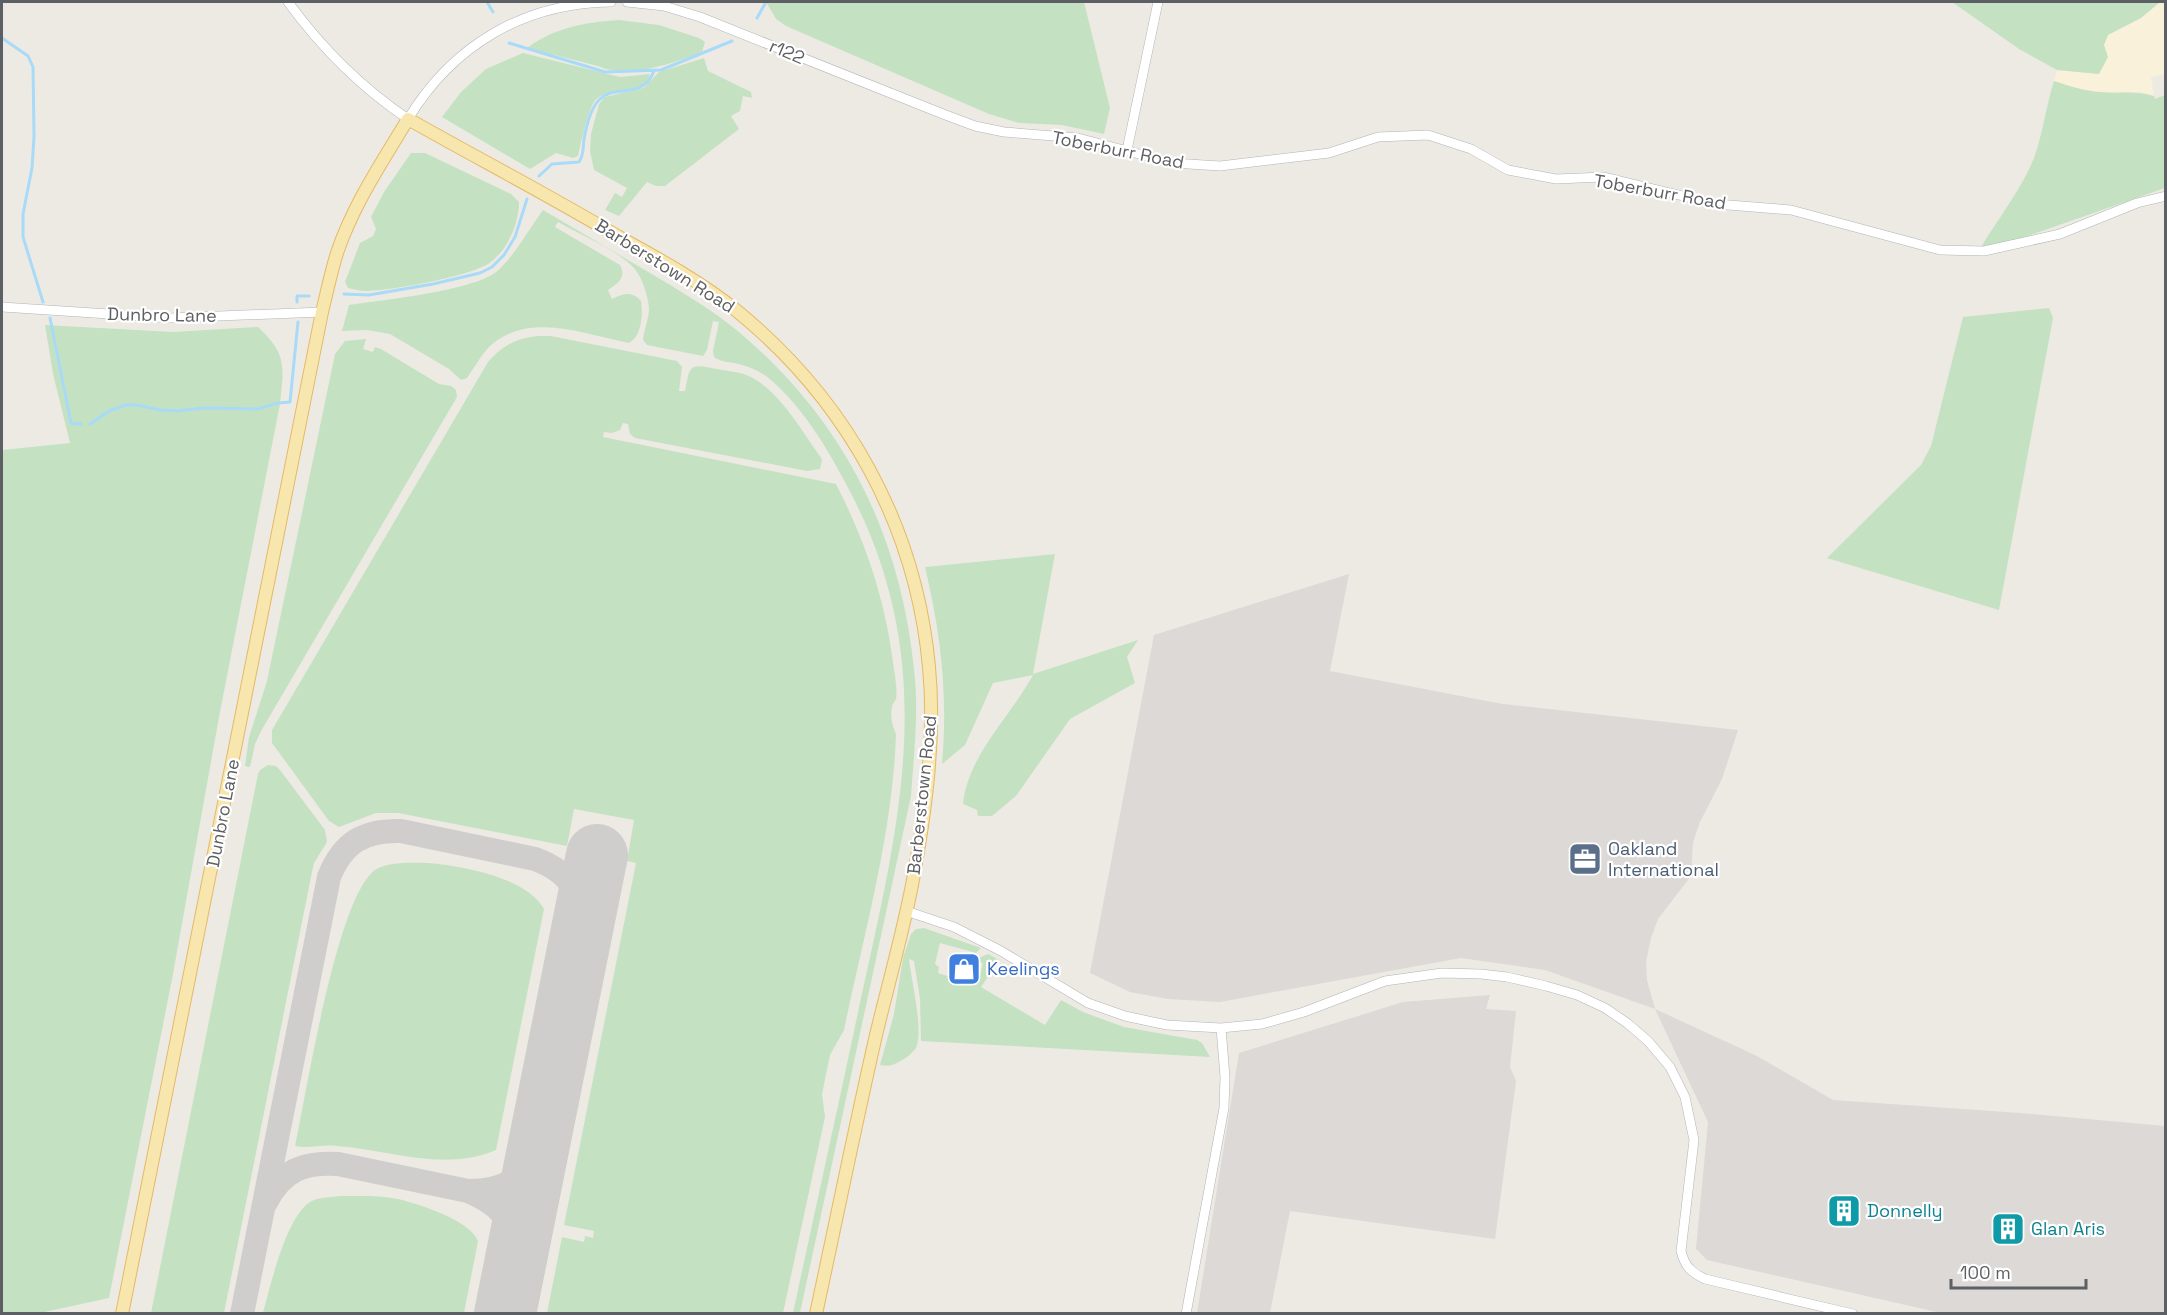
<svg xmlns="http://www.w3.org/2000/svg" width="2167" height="1315" font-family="'Space Grotesk',sans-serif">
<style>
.commercial{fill:#faf1db}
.industrial{fill:#dcd9d6}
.green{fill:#c4e2c2}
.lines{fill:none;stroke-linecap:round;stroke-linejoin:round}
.stream{stroke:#a9daf7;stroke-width:3}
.taxiway{stroke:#d0cecc;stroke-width:24}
.runway{stroke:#d0cecc;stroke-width:62}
.minor-casing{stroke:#b1b4b7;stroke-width:10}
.major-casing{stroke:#e4b965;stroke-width:14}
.minor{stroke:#fff;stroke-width:9}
.major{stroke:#f7e7ae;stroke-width:12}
.labels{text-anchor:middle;stroke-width:4.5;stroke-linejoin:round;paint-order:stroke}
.street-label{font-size:18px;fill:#5c5f63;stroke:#fff}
.service-label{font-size:18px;fill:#4e5e75;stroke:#fff;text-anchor:start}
.shop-label{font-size:18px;fill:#366cbe;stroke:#fff;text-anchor:start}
.culture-label{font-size:18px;fill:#0d838f;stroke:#fff;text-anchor:start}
</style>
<rect width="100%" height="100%" fill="#edeae4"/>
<!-- commercial -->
<path class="commercial" d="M2160,2h5v72l-14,3 3,19 -14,-4 -37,1 -23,-3 -26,-9 3,-11 42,4 4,-29 5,-10 33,-17z"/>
<!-- industrial -->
<path class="industrial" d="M1349,574l-19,97 173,33 235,26 -16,49 -22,43 -7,20 -2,34 -33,43 -7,19 -5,24 1,18 8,29 102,47 76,44 187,13 145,13v187h-224l-234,-53 -11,-11 12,-127 -53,-113 -110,-39 -84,-12 -241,44 -52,-3 -38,-7 -40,-19 64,-338z
M1490,995l-4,14 30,2 -6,56 6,14 -21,158 -205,-28 -20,102h-73l42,-260 164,-51z"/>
<!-- green -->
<path class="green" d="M766,2h318l26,106 -6,26 -42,-9 -43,-2 -30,-9 -203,-88 -10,-7z
M1952,2h208l-19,16 -33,17 -4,10 4,12 -9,17 -42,-4 -38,-21z
M619,20l40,5 40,13 6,4 -3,10c-28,11 -75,28 -104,14l-71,-18c26,-20 59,-26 92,-28z
M523,53l97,24 30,-3c-6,25 -44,10 -56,28 -6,9 -13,41 -16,54l-5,2 -17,-5 -26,16 -88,-52 19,-25 25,-23z
M704,58l4,13 43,21 1,6 -9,-2 -3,15 -9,5 8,13 -74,57h-9l-9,-4 -28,34 -14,-6 10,-17 7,4 5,-9 -33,-18 -4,-19 1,-17 8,-30 6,-7 38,-9 16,-16z
M2054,81c16,5 30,10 47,11 19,2 34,-2 53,4l1,3 10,-4v93l-146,51 -38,8c17,-28 41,-59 53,-89 9,-25 12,-52 20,-77z
M411,153h14l86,41 8,8c0,21 -11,47 -28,60 -18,14 -101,29 -125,29 -6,0 -13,-2 -18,-3l-3,-6 15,-39 13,-7 3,-7 -5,-12 13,-25z
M543,210c34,20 68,40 102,60 32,19 65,38 94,62 105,89 161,201 175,337 5,42 0,85 -3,127l-111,517h-7c21,-98 43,-197 64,-296 41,-191 88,-352 -12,-535 -19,-36 -43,-75 -74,-102 -9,-8 -21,-13 -32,-16 -9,-2 -18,-2 -25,-7l-1,-6 6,-29 -6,-1 -6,29 -4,6 -56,-11 -4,-5c1,-11 6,-21 6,-32 -1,-12 -7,-31 -15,-40 -15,-17 -55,-34 -76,-46l-3,5 65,38c7,13 -3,19 -12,25l4,9c12,-6 20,-8 29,2 2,13 1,35 -12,42 -46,-9 -102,-33 -141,5 -8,9 -14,20 -21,30l-6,2 -12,-11 -59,-35 -23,-4 -25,1 7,-26c33,-5 123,-14 147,-33 18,-15 33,-43 47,-62z
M2049,308l4,10 -54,292 -172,-52 94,-93 10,-19 32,-129z
M45,325l128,7 85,-5c29,27 26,39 22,77l-61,313 -46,257 -64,324 -69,15 -38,1v-864l68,-7 -17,-69z
M537,336h14l126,25 5,6 -3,24h6c5,-26 4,-28 32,-22 11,2 25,3 36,9 29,17 48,52 67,78l2,4 -2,9 -13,2 -172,-33 -5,-4 -2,-10 -5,-1 -3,7 -8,3 -8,-1 -1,5 233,47c29,56 49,115 57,178 1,10 5,27 3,37 -1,3 -4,5 -4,8 -2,9 0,18 4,27 -3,98 -32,200 -52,296l-14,25 -8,39 3,23 -42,196h-236l15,-76 22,5 1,-6 8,2 1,-7 -30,-6 72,-362 -9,-2 7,-41 -60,-11 -7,37 -169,-33h-22l-37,14 -10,-6 -57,-78v-13l216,-368c13,-16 29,-24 49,-26z
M366,339l-3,10 10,3 2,-5 6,2 58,35 12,2 5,4 1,7 -196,334 -6,13 -5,23 -5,-1 4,-29 18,-56 68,-327 10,-13z
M1055,554l-22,120 105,-34 -11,17 8,26 -65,36 -54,77 -24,20h-14l-1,-6 -14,-6c5,-49 47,-87 70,-129l-40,8 -28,62 -23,19c6,-70 -1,-129 -17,-197z
M268,765l8,1 4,4 45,60 2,12 -13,21 -2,9 -88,441h-73l107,-539 2,-4z
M429,863c32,3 98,14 115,46l-48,241c-51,22 -107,0 -159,-4 -14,-2 -29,3 -42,0 11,-51 42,-249 80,-276 14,-9 38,-7 54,-7z
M924,928l57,20 -5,5 -36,-10 -5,21 4,3 -1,6 39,12 6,-22 -30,-8 2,-2 22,6 11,-5 11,6 -18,27 64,38 16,-25 22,12 41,15 73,13 5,3 8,14 -289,-16 -1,-42 -6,-38 -5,-2c2,20 15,71 7,89 -3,4 -9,10 -14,12 -8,5 -13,7 -22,5l14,-51 9,-56 8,-24 5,-5z
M342,1196c18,0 38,-1 56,3 21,5 72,21 80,42l-14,72h-201c7,-26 23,-96 47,-111 9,-5 22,-5 32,-6z"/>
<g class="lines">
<!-- stream -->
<path class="stream" d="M487,2l6,10
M757,18l9,-16
M2,38l26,18 5,11 1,70 -2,31 -9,46v23l20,65
M509,43l96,29 56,-2 71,-29
M539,176l13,-12 27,-2c5,-7 4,-15 5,-23 2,-11 7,-31 15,-39 16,-17 43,1 55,-29
M344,294l25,1 64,-11 47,-11 12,-6 12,-12 11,-18 12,-38
M297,302v-6h12
M50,318l21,105 10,1
M90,424l19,-13 17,-6h11l23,5 17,1 28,-3 53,1 20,-6 12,-1 8,-80"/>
<!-- taxiway -->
<path class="taxiway" d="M468,1191c42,18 47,35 46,79
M266,1202c17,-32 37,-40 72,-38l130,27c40,0 55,-13 71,-49
M242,1314l87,-437c14,-35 35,-47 72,-46l134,28c38,14 47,36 46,73"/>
<!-- runway -->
<path class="runway" d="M505,1314l92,-459"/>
<!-- minor casing -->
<g class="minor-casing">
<path id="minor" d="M288,2c33,45 74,86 120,117 45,-74 116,-116 203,-117
M627,2l37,4 36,11 243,97 32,12 29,6 74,6 95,25 47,3 109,-13 49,-16 50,-2 43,14 37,21 48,9 48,-2 112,27 75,6 149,40 44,1 76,-17 77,-31 29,-7
M1127,150l31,-148
M2,307l168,11 152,-6
M906,911l48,16 47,24 87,52 37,13 42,9 54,3 41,-4 42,-12 81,-31 57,-8 39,1 26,3 39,9 31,9 28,13 22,15 21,18 22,26 15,30 9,43 -13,111c4,16 10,21 24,28l148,35
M1186,1314l38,-206 1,-31 -4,-49"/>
</g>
<!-- major casing -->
<g class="major-casing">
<path id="major" d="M122,1314l200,-1002c5,-20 9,-40 15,-59 16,-48 45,-91 71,-134 71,40 142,77 211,118 40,22 82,45 118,74 110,90 179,214 192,356 7,71 -4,149 -17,218 -10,51 -24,100 -36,150 -21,92 -40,186 -60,279"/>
</g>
<!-- minor -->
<use href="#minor" class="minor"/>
<!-- major -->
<use href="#major" class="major"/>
</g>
<!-- icons -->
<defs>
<g id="office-square" transform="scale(1.725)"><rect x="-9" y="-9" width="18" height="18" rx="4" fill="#5c6f8a" stroke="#fff"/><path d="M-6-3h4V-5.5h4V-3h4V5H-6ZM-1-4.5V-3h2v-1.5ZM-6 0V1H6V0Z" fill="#fff"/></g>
<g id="shop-square" transform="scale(1.725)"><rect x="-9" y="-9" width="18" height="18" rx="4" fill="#3f7fe0" stroke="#fff"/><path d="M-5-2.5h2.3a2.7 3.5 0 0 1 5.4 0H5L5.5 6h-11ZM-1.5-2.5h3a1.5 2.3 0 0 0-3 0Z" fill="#fff"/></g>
<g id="building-square" transform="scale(1.725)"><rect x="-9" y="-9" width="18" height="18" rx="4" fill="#0f9aa8" stroke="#fff"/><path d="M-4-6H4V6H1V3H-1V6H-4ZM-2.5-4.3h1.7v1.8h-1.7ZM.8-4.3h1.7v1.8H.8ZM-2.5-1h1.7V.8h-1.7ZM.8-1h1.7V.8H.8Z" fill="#fff"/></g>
</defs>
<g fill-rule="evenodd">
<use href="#office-square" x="1585" y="859"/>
<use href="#shop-square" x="964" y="969"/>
<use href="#building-square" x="1844" y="1211"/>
<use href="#building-square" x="2008" y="1229"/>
</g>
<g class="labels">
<!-- street labels -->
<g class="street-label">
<text transform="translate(787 52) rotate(23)" y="6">r122</text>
<text transform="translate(1118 150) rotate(11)" y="6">Toberburr Road</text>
<text transform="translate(1660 192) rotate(10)" y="6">Toberburr Road</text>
<text transform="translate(665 266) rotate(32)" y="6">Barberstown Road</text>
<text transform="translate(162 315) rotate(1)" y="6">Dunbro Lane</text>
<text transform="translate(922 795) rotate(-84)" y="6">Barberstown Road</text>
<text transform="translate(223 813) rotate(-79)" y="6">Dunbro Lane</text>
</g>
<!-- service labels -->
<g class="service-label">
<text x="1608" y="855">Oakland<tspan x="1608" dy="21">International</tspan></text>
</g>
<!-- shop labels -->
<g class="shop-label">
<text x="987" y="975">Keelings</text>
</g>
<!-- culture labels -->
<g class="culture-label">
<text x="1867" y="1217">Donnelly</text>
<text x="2031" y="1235">Glan Aris</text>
</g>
</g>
<!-- border -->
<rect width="2167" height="1315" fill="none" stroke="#5c5f63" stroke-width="6"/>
<!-- scale -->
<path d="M1951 1279v9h135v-9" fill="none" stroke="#5c5f63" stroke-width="3"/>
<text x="1960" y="1279" font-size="18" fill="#5c5f63" stroke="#ffffff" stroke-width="4.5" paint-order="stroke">100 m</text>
</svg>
